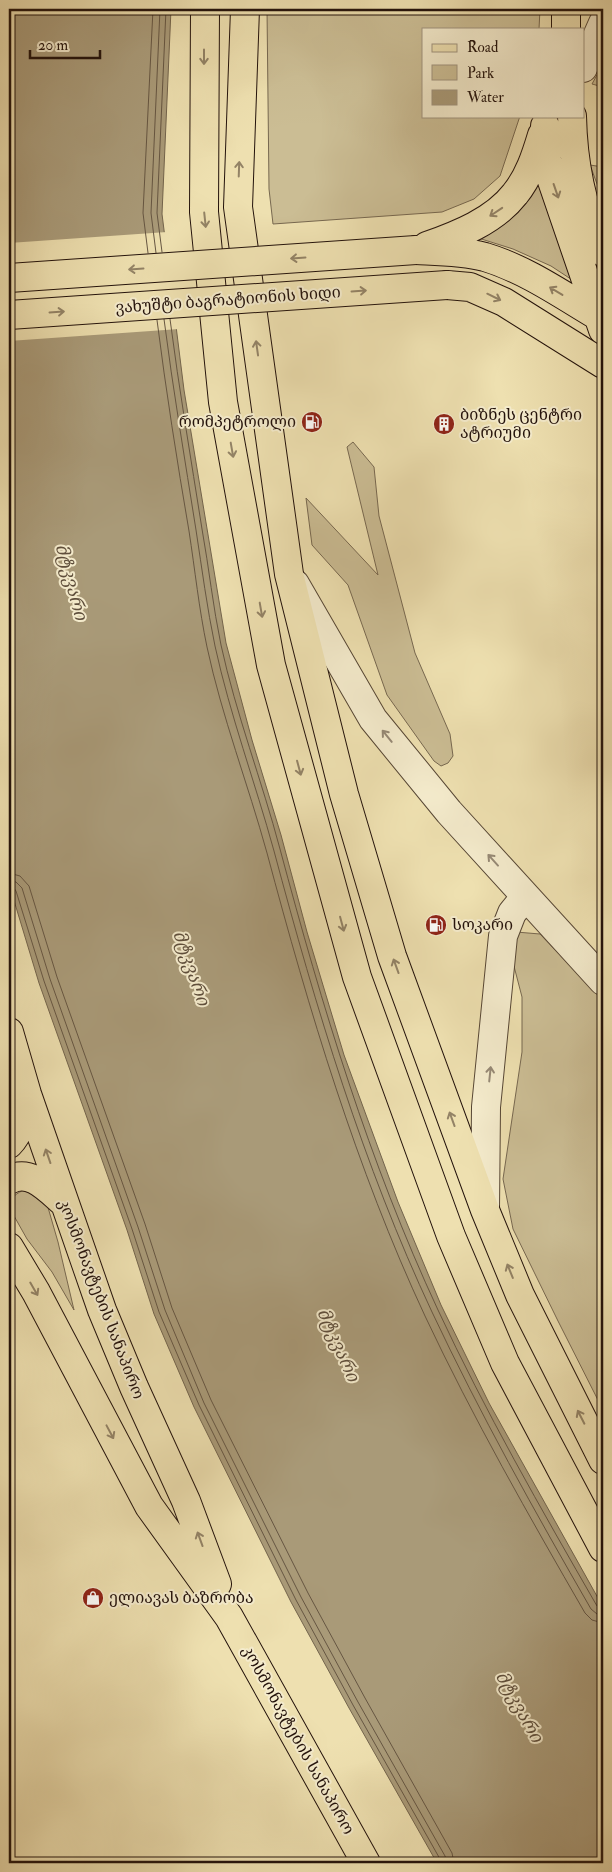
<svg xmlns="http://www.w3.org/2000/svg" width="612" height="1872" font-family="'IM FELL Double Pica','Noto Serif Georgian',serif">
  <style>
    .green { fill: #cbbd94; stroke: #776850 }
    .water { fill: #a99a78; stroke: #73644c }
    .pier { fill: #eee0b0 }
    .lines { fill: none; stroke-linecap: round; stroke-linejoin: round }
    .shore { stroke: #665642; stroke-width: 1 }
    .minor-casing { stroke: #564634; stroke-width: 30 }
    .major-casing { stroke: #23120b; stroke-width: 30 }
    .highway-casing { stroke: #23120b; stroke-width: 30 }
    .minor { stroke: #f4ebcc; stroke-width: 28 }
    .major { stroke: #eee0b0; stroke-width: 28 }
    .highway { stroke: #eee0b0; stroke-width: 28 }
    .major-bridge-casing { stroke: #23120b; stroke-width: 30; stroke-linecap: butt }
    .major-bridge { stroke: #eee0b0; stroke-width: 28 }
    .oneway { stroke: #938366 }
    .oneway2 { stroke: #968975 }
    .labels { text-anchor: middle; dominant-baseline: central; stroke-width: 4; stroke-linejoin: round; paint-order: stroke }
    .street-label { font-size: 16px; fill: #23120b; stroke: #f4ebcc }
    .poi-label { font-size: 16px; fill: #23120b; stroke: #f4ebcc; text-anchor: start }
    .water-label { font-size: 18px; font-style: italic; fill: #5f4f3c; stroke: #f4ebcc }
  </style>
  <rect width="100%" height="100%" fill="#eee0b0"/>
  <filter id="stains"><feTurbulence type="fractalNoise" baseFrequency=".004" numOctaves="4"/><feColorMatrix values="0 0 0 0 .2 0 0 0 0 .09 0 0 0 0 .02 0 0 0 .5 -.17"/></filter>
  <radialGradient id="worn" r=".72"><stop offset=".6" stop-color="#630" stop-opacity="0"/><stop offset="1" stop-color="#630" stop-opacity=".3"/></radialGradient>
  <path class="green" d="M 267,9 L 540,9 L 539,29 L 423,29 L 423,116 L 520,116 L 500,176 L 474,199 L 442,212 L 273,224 L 269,189 Z
    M 603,64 L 603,87 L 592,84 Z
    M 590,165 L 603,167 L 603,200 Z
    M 541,174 L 583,287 L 551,266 L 513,249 L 475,237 Z
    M 353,442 L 374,467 L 379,516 L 415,653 L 450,734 L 453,756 L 448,763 L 441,766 L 434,761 L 387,695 L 348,585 L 312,545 L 306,498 L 378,575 L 347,447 Z
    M 516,932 L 540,934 L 603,1000 L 603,1410 L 558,1321 L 513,1229 L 503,1179 L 522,1052 L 522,997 L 509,947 Z
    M 26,1189 L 47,1204 L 58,1242 L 74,1310 L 52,1272 L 27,1239 L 9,1207 C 10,1197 17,1193 26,1189 Z"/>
  <path class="water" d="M 9,9 L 171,9 L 162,214 L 184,390 L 226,643 L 252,740 L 281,835 L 307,932 L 344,1055 L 398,1202 L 441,1305 L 489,1403 L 603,1607 L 603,1863 L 437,1863 L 349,1708 L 291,1602 L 194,1407 L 154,1314 L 127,1230 L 39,983 L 9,884 Z"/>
  <path class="pier" d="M 167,232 L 179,329 L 9,341 L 9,243 Z"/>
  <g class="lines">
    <path class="shore" d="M 162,252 L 157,213 L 166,9
      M 148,253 L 143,213 L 153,9
      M 156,253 L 151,213 L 160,9
      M 164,319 C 173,390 185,460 196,530 C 202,569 207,608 215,646 C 230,715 255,782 274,851 C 316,1008 363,1165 432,1312 C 480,1414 535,1512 591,1609 L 597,1614 L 603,1615
      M 170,319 C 179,389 191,459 202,529 C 209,568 213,607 221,645 C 236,714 262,781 280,849 C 322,1006 369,1162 438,1310 C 485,1411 541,1509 597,1606 L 603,1609
      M 157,320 C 166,391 177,461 189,531 C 195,570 199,609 207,647 C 222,717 248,784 267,853 C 309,1010 356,1168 425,1316 C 473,1418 529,1516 585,1613 L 592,1620 L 603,1623
      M 9,873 L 20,876 L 29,886 L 57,977 L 145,1224 L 172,1308 L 211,1400 L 308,1593 L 365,1698 L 452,1853 L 454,1863
      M 9,880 L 16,882 L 22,888 L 50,979 L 138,1227 L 165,1310 L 204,1403 L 301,1597 L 358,1702 L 445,1856 L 447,1863
      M 9,887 L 13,887 L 16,891 L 44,981 L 132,1229 L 159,1312 L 199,1405 L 296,1600 L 353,1705 L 440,1859 L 441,1863"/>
    <g class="minor-casing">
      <path id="minor" d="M 583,68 L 603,23
        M 295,584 L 373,719 L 449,812 L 603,981
        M 485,1208 L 486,1107 L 503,936 L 512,913 L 525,897"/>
    </g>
    <g class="major-casing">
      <path id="major" d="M 566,29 L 566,9
        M 572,116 C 573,163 582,210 603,252
        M 545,126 L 547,160 L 552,181 L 603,330
        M 427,246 C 458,235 494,221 515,194 C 529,177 536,155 542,135
        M 416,250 C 439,251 463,251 485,257 C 528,270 565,297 603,319
        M 447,285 L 470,287 L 504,302 L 603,364
        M 9,1032 L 27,1094 L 102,1310 L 134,1387 L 186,1501 L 217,1584
        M 9,1144 C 22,1131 23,1113 26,1095
        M 9,1180 C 30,1168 48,1189 63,1202
        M 9,1247 L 36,1292 L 149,1506 L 229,1617 L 366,1863"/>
    </g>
    <g class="highway-casing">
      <path id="highway" d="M 205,9 L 204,212 L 223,402 L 271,665 L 357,977 L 451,1236 L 505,1363 L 603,1548
        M 245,9 L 238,207 L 289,574 L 344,794 L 392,956 L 485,1210 L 520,1295 L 603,1460"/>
    </g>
    <use href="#minor" class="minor"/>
    <use href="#major" class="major"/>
    <use href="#highway" class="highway"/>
    <g class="major-bridge-casing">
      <path id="major-bridge" d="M 9,278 L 416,250
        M 9,315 L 447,285"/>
    </g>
    <use href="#major-bridge" class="major-bridge"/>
  </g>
  <defs><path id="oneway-shaft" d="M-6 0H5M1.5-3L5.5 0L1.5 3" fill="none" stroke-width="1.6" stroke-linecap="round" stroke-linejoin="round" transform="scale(1.25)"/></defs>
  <g class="oneway">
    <use href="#oneway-shaft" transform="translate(204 57) rotate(90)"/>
    <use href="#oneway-shaft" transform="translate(239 169) rotate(-88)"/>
    <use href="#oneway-shaft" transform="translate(556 191) rotate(71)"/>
    <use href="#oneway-shaft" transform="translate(496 212) rotate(146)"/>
    <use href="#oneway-shaft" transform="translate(205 220) rotate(84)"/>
    <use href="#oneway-shaft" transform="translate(298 258) rotate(176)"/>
    <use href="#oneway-shaft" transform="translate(136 269) rotate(176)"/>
    <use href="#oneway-shaft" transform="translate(359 291) rotate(-4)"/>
    <use href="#oneway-shaft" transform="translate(556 291) rotate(-149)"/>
    <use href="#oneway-shaft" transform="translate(494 297) rotate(26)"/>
    <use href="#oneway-shaft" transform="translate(57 312) rotate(-4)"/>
    <use href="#oneway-shaft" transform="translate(257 348) rotate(-98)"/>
    <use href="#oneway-shaft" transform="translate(232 450) rotate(80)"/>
    <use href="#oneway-shaft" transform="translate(261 610) rotate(80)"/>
    <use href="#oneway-shaft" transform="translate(299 768) rotate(75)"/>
    <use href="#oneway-shaft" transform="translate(342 924) rotate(75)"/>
    <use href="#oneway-shaft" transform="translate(396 966) rotate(-110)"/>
    <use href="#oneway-shaft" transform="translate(452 1119) rotate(-110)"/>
    <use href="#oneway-shaft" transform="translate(48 1156) rotate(-109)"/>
    <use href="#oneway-shaft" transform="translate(510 1271) rotate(-112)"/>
    <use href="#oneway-shaft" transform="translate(34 1289) rotate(60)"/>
    <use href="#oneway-shaft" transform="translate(581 1417) rotate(-117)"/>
    <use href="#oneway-shaft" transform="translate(110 1432) rotate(62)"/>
    <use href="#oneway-shaft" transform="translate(200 1539) rotate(-110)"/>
  </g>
  <g class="oneway2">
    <use href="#oneway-shaft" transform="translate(387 736) rotate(-129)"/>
    <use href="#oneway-shaft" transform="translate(493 860) rotate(-132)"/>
    <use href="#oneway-shaft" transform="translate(490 1074) rotate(-84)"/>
  </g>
  <defs>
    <g id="fuel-disc" transform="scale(1.125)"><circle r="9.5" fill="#8f2418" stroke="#f4ebcc"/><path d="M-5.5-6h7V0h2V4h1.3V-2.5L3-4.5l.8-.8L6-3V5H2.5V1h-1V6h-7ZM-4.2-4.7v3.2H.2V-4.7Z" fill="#fff"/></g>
    <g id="building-disc" transform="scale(1.125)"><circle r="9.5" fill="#8f2418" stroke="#f4ebcc"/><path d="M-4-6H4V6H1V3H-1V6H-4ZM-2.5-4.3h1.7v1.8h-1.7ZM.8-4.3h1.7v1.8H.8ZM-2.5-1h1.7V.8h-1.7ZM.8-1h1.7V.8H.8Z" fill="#fff"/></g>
    <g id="shop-disc" transform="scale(1.125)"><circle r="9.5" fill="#8f2418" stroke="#f4ebcc"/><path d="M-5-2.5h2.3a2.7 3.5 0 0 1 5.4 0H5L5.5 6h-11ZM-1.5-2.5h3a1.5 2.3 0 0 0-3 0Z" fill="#fff"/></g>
  </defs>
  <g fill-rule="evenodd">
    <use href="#fuel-disc" x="312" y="422"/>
    <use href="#building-disc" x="444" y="424"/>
    <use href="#fuel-disc" x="436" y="925"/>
    <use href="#shop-disc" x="93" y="1598"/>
  </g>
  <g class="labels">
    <g class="street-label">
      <text transform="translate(228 300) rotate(-4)">ვახუშტი ბაგრატიონის ხიდი</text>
      <text transform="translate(101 1299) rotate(69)">კოსმონავტების სანაპირო</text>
      <text transform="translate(298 1740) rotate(61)">კოსმონავტების სანაპირო</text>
    </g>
    <g class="poi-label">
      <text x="460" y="415">ბიზნეს ცენტრი<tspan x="460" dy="18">ატრიუმი</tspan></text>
      <text x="296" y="422" text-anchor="end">რომპეტროლი</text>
      <text x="452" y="925">სოკარი</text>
      <text x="109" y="1598">ელიავას ბაზრობა</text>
    </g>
    <g class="water-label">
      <text transform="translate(71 582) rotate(75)">მტკვარი</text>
      <text transform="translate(191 968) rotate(71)">მტკვარი</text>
      <text transform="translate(338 1345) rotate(66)">მტკვარი</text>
      <text transform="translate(519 1707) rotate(61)">მტკვარი</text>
    </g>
  </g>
  <rect width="612" height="1872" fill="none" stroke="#eee0b0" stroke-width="30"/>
  <rect x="10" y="10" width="592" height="1852" fill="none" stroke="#23120b" stroke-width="2.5"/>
  <rect x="15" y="15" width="582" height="1842" fill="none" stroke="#23120b"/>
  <rect x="422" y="28" width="162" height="90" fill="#f4ebcc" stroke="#a0947f"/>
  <rect x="432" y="44" width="25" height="8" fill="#eee0b0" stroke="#a0947f"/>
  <text x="467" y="52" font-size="15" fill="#23120b">Road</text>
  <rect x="432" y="65" width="25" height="15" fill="#cbbd94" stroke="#a0947f"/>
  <text x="467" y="78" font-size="15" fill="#23120b">Park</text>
  <rect x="432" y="90" width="25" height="15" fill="#a99a78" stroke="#a0947f"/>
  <text x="467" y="102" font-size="15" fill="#23120b">Water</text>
  <path d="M30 50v8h70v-8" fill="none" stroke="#23120b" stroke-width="2.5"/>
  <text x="38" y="50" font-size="15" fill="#23120b" stroke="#f4ebcc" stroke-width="4" paint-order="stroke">20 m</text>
  <rect width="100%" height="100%" filter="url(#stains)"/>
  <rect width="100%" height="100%" fill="url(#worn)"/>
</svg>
